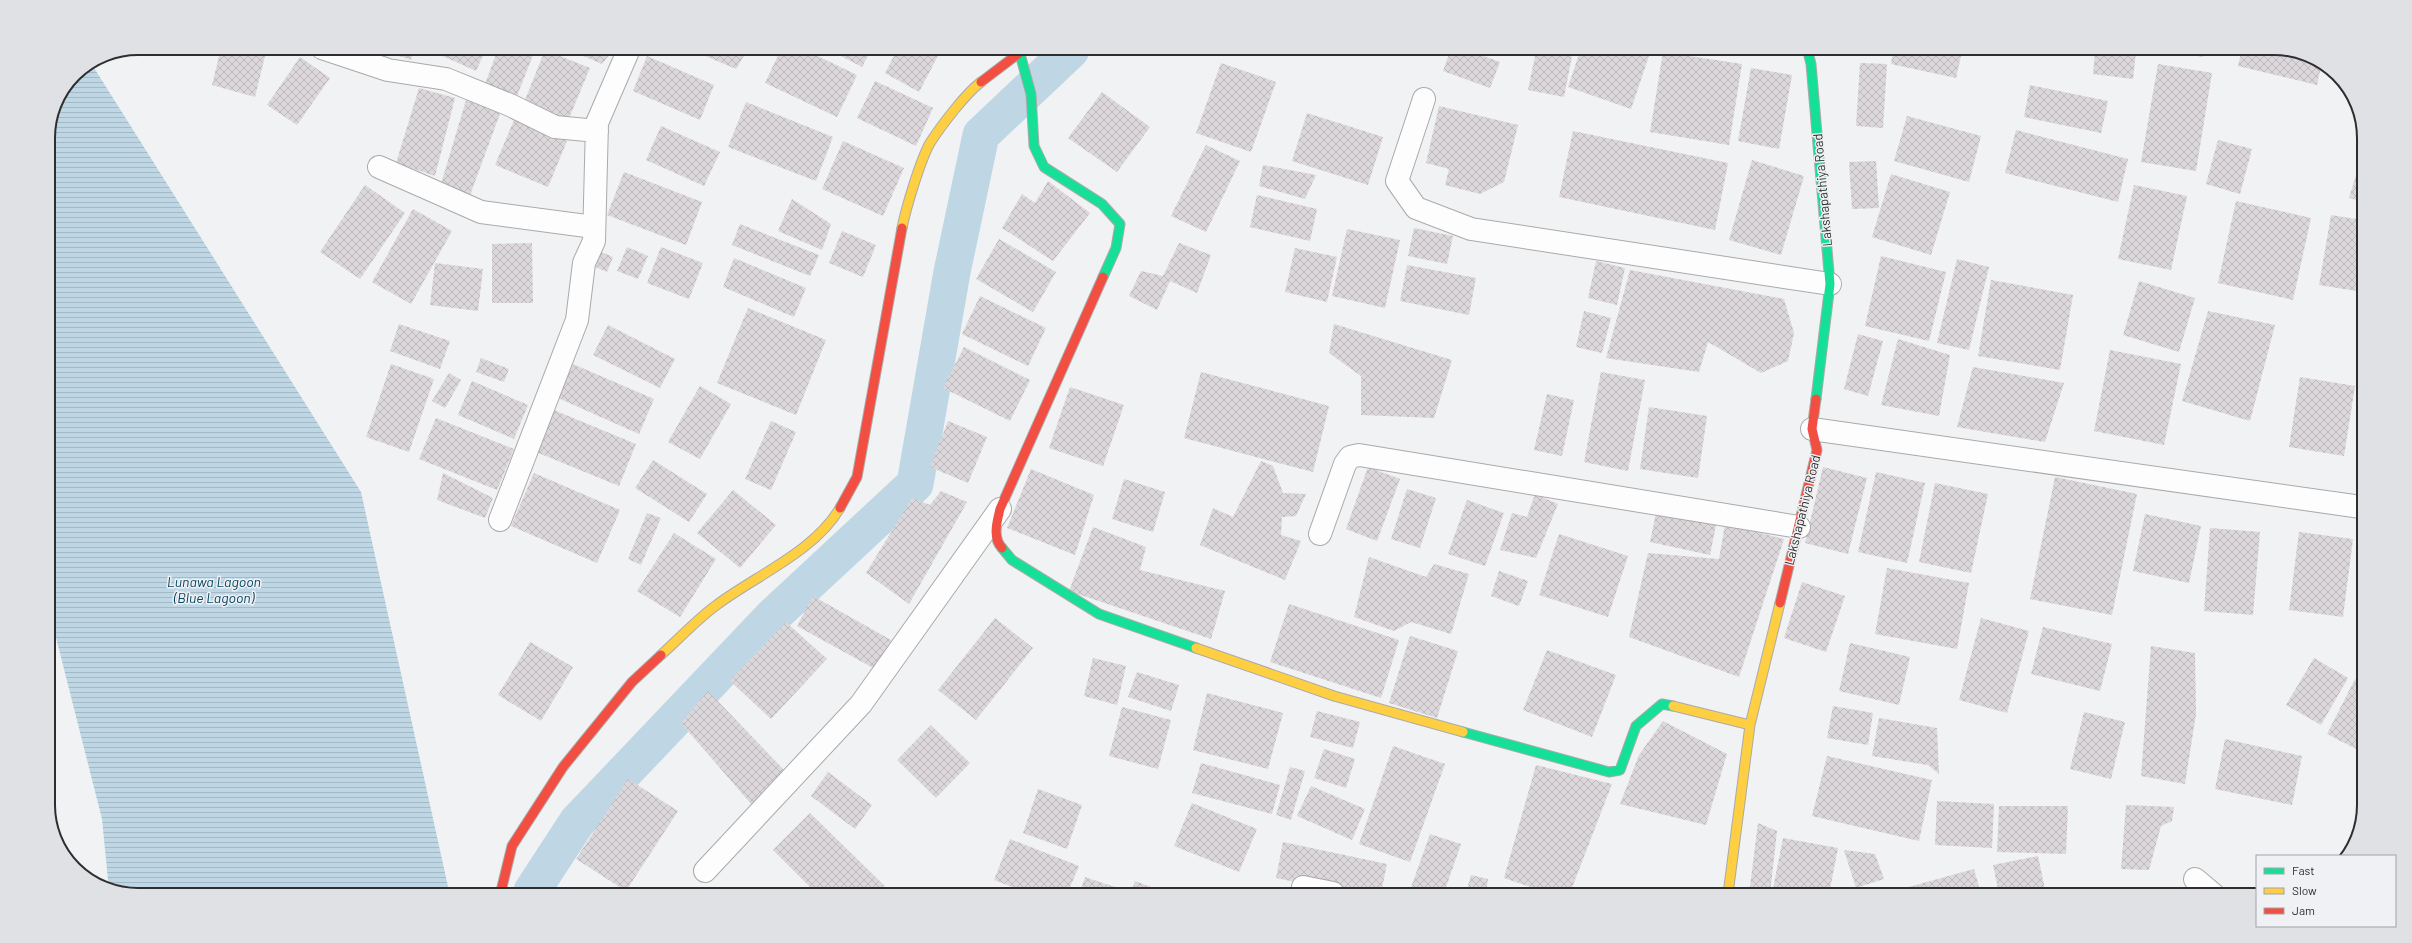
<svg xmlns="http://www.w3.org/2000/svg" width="2412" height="943" font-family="Barlow,sans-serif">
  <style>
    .water { fill: url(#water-rules) }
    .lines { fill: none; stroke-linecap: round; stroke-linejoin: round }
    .canal { stroke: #bfd7e4; stroke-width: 37 }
    .building { fill: url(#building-cross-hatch) }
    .street-casing { stroke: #aaaaab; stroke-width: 24 }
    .fast-casing { stroke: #aaaaab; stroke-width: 11 }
    .slow-casing { stroke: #aaaaab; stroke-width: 11 }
    .jam-casing { stroke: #aaaaab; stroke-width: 11 }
    .street { stroke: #fdfdfd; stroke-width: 22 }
    .fast { stroke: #16e098; stroke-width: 9 }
    .slow { stroke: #ffcf43; stroke-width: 9 }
    .jam { stroke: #f24e42; stroke-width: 9 }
    .labels { text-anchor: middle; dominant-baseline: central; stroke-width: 3; stroke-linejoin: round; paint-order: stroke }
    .street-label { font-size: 13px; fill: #2e2e2f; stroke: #f0f1f4 }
    .water-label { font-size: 14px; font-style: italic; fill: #064761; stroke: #f0f1f4 }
    .rim { fill: none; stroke: #2e2e2f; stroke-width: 2 }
  </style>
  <defs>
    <pattern id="water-rules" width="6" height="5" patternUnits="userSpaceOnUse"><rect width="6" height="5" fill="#bfd7e4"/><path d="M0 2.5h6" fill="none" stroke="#a4b9c4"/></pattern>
    <pattern id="building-cross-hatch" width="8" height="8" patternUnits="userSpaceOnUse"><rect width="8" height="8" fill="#dcd7db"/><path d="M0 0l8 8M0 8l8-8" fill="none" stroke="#bdb9bc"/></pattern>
  </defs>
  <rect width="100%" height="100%" fill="#f1f2f3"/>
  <path class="water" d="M 91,63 L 361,492 L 449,891 L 109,890 L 102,819 L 48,606 L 48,133 C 56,101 63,82 91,63 Z"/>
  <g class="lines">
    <path class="canal" d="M 532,891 L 577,822 L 773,616 L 915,484 L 952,272 L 981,135 L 1071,50"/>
  </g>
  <path class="building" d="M 221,48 L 267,48 L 255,97 L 212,85 Z
    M 382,49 L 414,49 L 411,60 L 381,50 Z
    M 427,49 L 486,49 L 476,71 Z
    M 498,49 L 535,50 L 517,96 L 485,84 Z
    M 567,49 L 614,49 L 602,64 Z
    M 689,49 L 748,49 L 736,69 Z
    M 781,49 L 803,49 L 857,75 L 837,117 L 765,83 Z
    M 545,50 L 590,68 L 567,123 L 523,105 Z
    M 829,50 L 871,50 L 862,67 Z
    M 897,50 L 941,50 L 919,92 L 885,73 Z
    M 1450,51 L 1470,51 L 1500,62 L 1490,88 L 1443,71 Z
    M 1536,51 L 1573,51 L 1564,97 L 1528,90 Z
    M 1580,51 L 1650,53 L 1631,109 L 1568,87 Z
    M 1663,52 L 1742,64 L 1729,145 L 1650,132 Z
    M 1893,52 L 1962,52 L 1956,78 L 1891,64 Z
    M 2095,52 L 2136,52 L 2133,79 L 2093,74 Z
    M 2181,53 L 2204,53 L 2203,57 Z
    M 2241,53 L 2303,53 L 2321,66 L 2317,85 L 2238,66 Z
    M 647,56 L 714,85 L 700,120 L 633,91 Z
    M 300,57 L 330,78 L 297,125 L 267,105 Z
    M 1221,63 L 1276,82 L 1251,152 L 1196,133 Z
    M 1860,63 L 1887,64 L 1883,128 L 1856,126 Z
    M 2158,64 L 2212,73 L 2196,171 L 2141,162 Z
    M 1751,68 L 1792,75 L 1779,149 L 1738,141 Z
    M 875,81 L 933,108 L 916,146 L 857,118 Z
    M 2030,85 L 2108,101 L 2101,133 L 2024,117 Z
    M 419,88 L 455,98 L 435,176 L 396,163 Z
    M 1102,92 L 1150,127 L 1117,172 L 1068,138 Z
    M 466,100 L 501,111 L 469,198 L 441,184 Z
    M 746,102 L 833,137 L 816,181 L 728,147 Z
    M 1439,106 L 1518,125 L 1504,182 L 1480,194 L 1445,185 L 1449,169 L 1426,163 Z
    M 1307,113 L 1383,137 L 1368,185 L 1292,161 Z
    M 1907,116 L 1981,136 L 1969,182 L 1894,161 Z
    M 514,120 L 567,141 L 548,187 L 495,165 Z
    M 661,126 L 720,152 L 704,186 L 646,160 Z
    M 2016,130 L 2128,159 L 2118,202 L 2005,173 Z
    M 1573,131 L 1728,163 L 1715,230 L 1559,197 Z
    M 2218,140 L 2252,149 L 2240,194 L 2206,184 Z
    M 843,141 L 904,168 L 883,216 L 822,189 Z
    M 1206,145 L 1240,161 L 1206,232 L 1171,216 Z
    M 2363,152 L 2364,152 L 2363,202 L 2349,198 Z
    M 1752,160 L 1804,176 L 1781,255 L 1729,240 Z
    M 1876,161 L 1879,208 L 1852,209 L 1849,162 Z
    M 1263,165 L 1316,175 L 1305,199 L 1259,186 Z
    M 624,172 L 702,202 L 686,245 L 607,215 Z
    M 1891,174 L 1950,192 L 1931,255 L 1872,237 Z
    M 1048,181 L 1090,213 L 1053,261 L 1002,228 L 1022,194 L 1035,203 Z
    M 365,185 L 405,213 L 360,279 L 320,252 Z
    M 2134,185 L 2187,196 L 2171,270 L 2118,259 Z
    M 1257,195 L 1317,209 L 1310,241 L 1250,227 Z
    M 792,199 L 831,224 L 822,250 L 778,231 Z
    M 2236,201 L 2311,218 L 2293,300 L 2218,283 Z
    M 413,209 L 452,231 L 411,304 L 372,282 Z
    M 2331,215 L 2363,220 L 2363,292 L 2319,285 Z
    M 740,224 L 819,255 L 810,276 L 732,245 Z
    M 1414,228 L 1453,236 L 1447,264 L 1408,256 Z
    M 1347,229 L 1400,240 L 1385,308 L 1332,296 Z
    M 842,231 L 876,245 L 863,277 L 829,263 Z
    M 999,239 L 1056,272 L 1033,312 L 976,279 Z
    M 532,243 L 533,303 L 492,303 L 492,244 Z
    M 1179,243 L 1211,255 L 1197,293 L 1170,281 L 1157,310 L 1129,296 L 1141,271 L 1163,276 Z
    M 627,247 L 648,256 L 638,279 L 617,271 Z
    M 661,247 L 703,263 L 689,299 L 647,283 Z
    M 1295,248 L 1337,257 L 1327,302 L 1285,292 Z
    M 594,249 L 613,257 L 607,272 L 588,264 Z
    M 1881,256 L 1946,272 L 1929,341 L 1865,326 Z
    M 734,258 L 806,288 L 794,317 L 723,287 Z
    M 1957,259 L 1989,267 L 1969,350 L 1937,343 Z
    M 1596,261 L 1625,268 L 1617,305 L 1588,298 Z
    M 435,263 L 483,269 L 478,311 L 430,305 Z
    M 1407,265 L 1476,278 L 1469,315 L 1400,301 Z
    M 1630,270 L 1784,299 L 1794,333 L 1788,361 L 1761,373 L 1708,342 L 1699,372 L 1606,358 Z
    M 1991,280 L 2073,295 L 2060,370 L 1978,356 Z
    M 2139,281 L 2195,298 L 2179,352 L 2123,335 Z
    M 980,296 L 1046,328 L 1028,366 L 962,334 Z
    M 748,308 L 826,340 L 796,415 L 717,383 Z
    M 1584,311 L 1611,318 L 1602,353 L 1576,347 Z
    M 2208,311 L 2275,325 L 2250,421 L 2182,401 Z
    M 399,324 L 450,341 L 440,369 L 390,351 Z
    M 1334,324 L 1452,360 L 1434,418 L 1361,415 L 1361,376 L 1329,353 Z
    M 608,325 L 675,359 L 660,388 L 593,355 Z
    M 1858,334 L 1883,341 L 1868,396 L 1844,389 Z
    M 1898,339 L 1950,355 L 1939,416 L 1881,405 Z
    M 964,347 L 1030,380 L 1010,421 L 943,388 Z
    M 2110,350 L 2181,364 L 2164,445 L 2094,431 Z
    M 481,358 L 509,369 L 504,382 L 476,372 Z
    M 391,364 L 434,379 L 409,452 L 366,437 Z
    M 573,364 L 654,399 L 639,434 L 558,398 Z
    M 1973,367 L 2064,383 L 2045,442 L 1957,427 Z
    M 1201,372 L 1329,406 L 1313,472 L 1184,438 Z
    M 1601,372 L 1645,380 L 1628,471 L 1584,462 Z
    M 449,373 L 461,380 L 445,408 L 432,401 Z
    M 2300,377 L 2355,386 L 2344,456 L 2289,447 Z
    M 472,381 L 528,405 L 514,439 L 458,415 Z
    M 700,386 L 731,404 L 700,459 L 668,442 Z
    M 1070,387 L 1124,405 L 1103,466 L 1049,448 Z
    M 1547,394 L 1574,400 L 1562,456 L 1534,450 Z
    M 1649,407 L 1707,416 L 1698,478 L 1640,469 Z
    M 549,408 L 636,444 L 619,486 L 531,450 Z
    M 436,418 L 514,449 L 497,490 L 419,459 Z
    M 771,421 L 796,432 L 771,490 L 745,479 Z
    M 948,421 L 987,437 L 968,483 L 930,467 Z
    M 653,460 L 707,494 L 689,522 L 635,488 Z
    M 1261,461 L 1273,466 L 1283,493 L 1306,494 L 1296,516 L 1282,517 L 1281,535 L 1301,541 L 1285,580 L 1200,545 L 1213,508 L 1233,517 Z
    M 1368,467 L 1400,479 L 1377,541 L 1346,529 Z
    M 1823,467 L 1867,478 L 1848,554 L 1805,543 Z
    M 1031,469 L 1094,495 L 1075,555 L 1007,528 Z
    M 1876,472 L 1925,483 L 1907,563 L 1858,552 Z
    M 443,473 L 493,498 L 485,518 L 437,500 Z
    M 534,473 L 620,510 L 597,563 L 511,526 Z
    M 2055,477 L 2137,494 L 2112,615 L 2030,599 Z
    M 1124,479 L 1165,492 L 1153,532 L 1112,519 Z
    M 1935,483 L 1988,494 L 1971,573 L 1919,562 Z
    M 1407,489 L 1436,498 L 1420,548 L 1391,539 Z
    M 733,490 L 776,525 L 740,568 L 697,533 Z
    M 941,491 L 967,502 L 909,604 L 866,573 L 912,498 L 930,505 Z
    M 1535,494 L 1558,504 L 1536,558 L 1500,550 L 1512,513 L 1527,517 Z
    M 1467,500 L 1504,513 L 1485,566 L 1448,554 Z
    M 1657,508 L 1717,520 L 1710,555 L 1650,542 Z
    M 647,513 L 661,518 L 641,565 L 628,559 Z
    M 2145,514 L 2201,526 L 2189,583 L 2133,571 Z
    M 1725,524 L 1784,539 L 1739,677 L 1629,637 L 1648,553 L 1719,559 Z
    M 1093,527 L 1146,547 L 1140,570 L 1225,591 L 1211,639 L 1069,591 Z
    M 2210,528 L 2260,532 L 2253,615 L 2204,611 Z
    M 2299,532 L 2353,539 L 2343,617 L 2289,610 Z
    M 674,533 L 716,559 L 680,617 L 637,591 Z
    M 1559,534 L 1628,556 L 1608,617 L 1539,595 Z
    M 1369,557 L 1426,577 L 1434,564 L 1469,574 L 1451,634 L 1411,622 L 1394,631 L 1354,617 Z
    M 1887,568 L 1969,583 L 1957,649 L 1875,634 Z
    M 1499,571 L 1528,581 L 1519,606 L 1491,596 Z
    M 1802,582 L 1845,596 L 1826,652 L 1784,638 Z
    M 813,596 L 891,640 L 875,669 L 797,626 Z
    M 1289,604 L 1399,640 L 1381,698 L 1270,662 Z
    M 995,618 L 1033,648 L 976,720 L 938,690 Z
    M 1981,618 L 2029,631 L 2007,713 L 1959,700 Z
    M 786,622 L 827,659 L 771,719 L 730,681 Z
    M 2043,627 L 2112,644 L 2100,691 L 2031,674 Z
    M 1410,636 L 1458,651 L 1437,718 L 1389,703 Z
    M 530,642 L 573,667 L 541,721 L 498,695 Z
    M 1850,643 L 1910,657 L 1899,705 L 1839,691 Z
    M 2151,646 L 2195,653 L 2196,714 L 2185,784 L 2141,776 Z
    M 1547,650 L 1616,675 L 1592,737 L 1523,710 Z
    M 1093,658 L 1126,666 L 1117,705 L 1084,696 Z
    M 2314,658 L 2348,678 L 2321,725 L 2286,705 Z
    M 1137,672 L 1179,685 L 1171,711 L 1128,697 Z
    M 2355,679 L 2360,682 L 2360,751 L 2327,734 Z
    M 708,691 L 789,775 L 758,812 L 681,723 Z
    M 1207,693 L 1283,713 L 1268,769 L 1193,750 Z
    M 1833,706 L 1873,713 L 1868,745 L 1827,738 Z
    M 1122,707 L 1171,720 L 1158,769 L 1109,756 Z
    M 1317,711 L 1360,722 L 1353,748 L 1310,737 Z
    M 2084,712 L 2125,722 L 2111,779 L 2070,769 Z
    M 1879,718 L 1937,728 L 1939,774 L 1928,765 L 1872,756 Z
    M 1663,721 L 1727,754 L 1706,825 L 1620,804 L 1639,755 Z
    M 931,725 L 970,763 L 936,798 L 897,760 Z
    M 2225,739 L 2302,756 L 2292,805 L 2215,789 Z
    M 1393,746 L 1445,764 L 1410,862 L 1359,844 Z
    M 1324,749 L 1355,759 L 1346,788 L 1314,778 Z
    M 1827,756 L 1932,780 L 1919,841 L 1812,816 Z
    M 1201,763 L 1280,785 L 1272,814 L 1192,793 Z
    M 1536,765 L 1612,784 L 1570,893 L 1548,893 L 1504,878 Z
    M 1290,767 L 1305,771 L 1291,820 L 1276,815 Z
    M 828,772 L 872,805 L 855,829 L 811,796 Z
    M 628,779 L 678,811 L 626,891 L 576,859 Z
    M 1311,786 L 1365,809 L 1352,840 L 1297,816 Z
    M 1038,789 L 1082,805 L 1067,849 L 1023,833 Z
    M 1937,801 L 1994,804 L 1992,848 L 1935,845 Z
    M 1192,803 L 1257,829 L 1239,872 L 1174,846 Z
    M 2126,805 L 2174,807 L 2172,821 L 2161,826 L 2149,870 L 2121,869 Z
    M 1999,806 L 2068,806 L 2066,854 L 1997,852 Z
    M 810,813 L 885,886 L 879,892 L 815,892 L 773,850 Z
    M 1758,823 L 1777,831 L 1770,894 L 1749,894 Z
    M 1430,834 L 1461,844 L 1444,893 L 1409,893 Z
    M 1783,838 L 1838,848 L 1829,894 L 1772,894 Z
    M 1010,839 L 1079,866 L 1068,892 L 1025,892 L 994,880 Z
    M 1283,842 L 1387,864 L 1381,893 L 1348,893 L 1276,878 Z
    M 1844,850 L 1875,854 L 1884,879 L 1856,888 Z
    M 2038,856 L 2046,894 L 1999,894 L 1993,865 Z
    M 1974,869 L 1981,894 L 1883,894 Z
    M 1471,875 L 1488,879 L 1486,893 L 1466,893 Z
    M 1085,877 L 1124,890 L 1123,892 L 1080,892 Z
    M 1135,881 L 1159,890 L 1158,892 L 1131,892 Z"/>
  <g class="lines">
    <g class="street-casing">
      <path id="street" d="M 322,48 L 388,70 L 446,79 L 510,105 L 555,127 L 597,131
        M 1424,99 L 1397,181 L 1416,208 L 1471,229 L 1830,284
        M 379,167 L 481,212 L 594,227
        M 1812,429 L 2361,507
        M 500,520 L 577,320 L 584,263 L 594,241 L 597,123 L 629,49
        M 1320,534 L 1345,464 L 1350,457 L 1359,455 L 1799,527
        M 705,871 L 861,704 L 1000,509
        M 2195,879 L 2214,895
        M 1303,887 L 1333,893"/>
    </g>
    <g class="fast-casing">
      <path id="fast" d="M 1808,52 L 1811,64 L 1830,284 L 1816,399
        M 1020,54 L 1031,94 L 1034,146 L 1044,167 L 1102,204 L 1120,224 L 1116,248 L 1103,277
        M 1002,548 L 1012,560 L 1099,614 L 1196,648
        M 1463,732 L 1609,772 L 1620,770 L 1636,726 L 1662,704 L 1673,706"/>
    </g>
    <g class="slow-casing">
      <path id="slow" d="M 902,228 C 906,208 920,161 930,143 C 941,126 965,94 981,82
        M 1196,648 L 1334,696 L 1463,732
        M 661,655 C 680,638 698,618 718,604 C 757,575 815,551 840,508
        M 1673,706 L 1750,725
        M 1728,894 L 1750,725 L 1780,603"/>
    </g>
    <g class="jam-casing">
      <path id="jam" d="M 981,82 L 1023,50
        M 840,508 L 857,477 L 902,228
        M 1002,548 C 992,537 997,522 1000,509 L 1103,277
        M 1780,603 L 1817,450 L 1812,429 L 1816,399
        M 501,891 L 512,846 L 563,767 L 632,682 L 661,655"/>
    </g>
    <use href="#street" class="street"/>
    <use href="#fast" class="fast"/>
    <use href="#slow" class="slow"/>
    <use href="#jam" class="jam"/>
  </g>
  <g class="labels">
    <g class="street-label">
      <text transform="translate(1822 190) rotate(-95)">Lakshapathiya Road</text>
      <text transform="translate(1802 510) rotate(-76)">Lakshapathiya Road</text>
    </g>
    <g class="water-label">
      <text x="214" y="581">Lunawa Lagoon<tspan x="214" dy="16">(Blue Lagoon)</tspan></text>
    </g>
  </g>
  <path d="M0 0H2412V943H0ZM138 55H2274A83 83 0 0 1 2357 138V805A83 83 0 0 1 2274 888H138A83 83 0 0 1 55 805V138A83 83 0 0 1 138 55Z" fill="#e0e1e4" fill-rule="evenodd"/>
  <path class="rim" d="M138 55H2274A83 83 0 0 1 2357 138V805A83 83 0 0 1 2274 888H138A83 83 0 0 1 55 805V138A83 83 0 0 1 138 55Z"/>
  <rect x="2256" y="855" width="140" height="72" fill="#f0f1f4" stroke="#a2a3a5"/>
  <rect x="2264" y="868" width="20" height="6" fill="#16e098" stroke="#a2a3a5"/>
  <text x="2292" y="875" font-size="12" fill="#2e2e2f">Fast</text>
  <rect x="2264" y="888" width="20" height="6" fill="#ffcf43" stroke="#a2a3a5"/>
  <text x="2292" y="895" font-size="12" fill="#2e2e2f">Slow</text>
  <rect x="2264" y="908" width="20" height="6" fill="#f24e42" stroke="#a2a3a5"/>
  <text x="2292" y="915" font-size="12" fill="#2e2e2f">Jam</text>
</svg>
